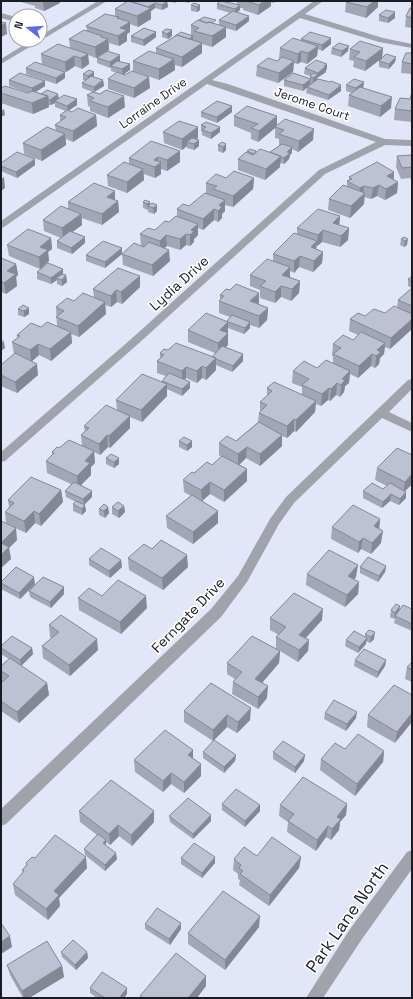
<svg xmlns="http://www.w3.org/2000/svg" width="413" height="999" font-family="'Space Grotesk',sans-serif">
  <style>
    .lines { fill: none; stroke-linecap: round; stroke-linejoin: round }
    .minor { fill: #a0a3ab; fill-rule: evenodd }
    .wall { fill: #a2a6b5 }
    .shaded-wall { fill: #848794 }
    .building { fill: #bcc1d3; stroke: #848794 }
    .labels { text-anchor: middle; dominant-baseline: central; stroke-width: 3.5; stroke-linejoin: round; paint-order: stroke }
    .far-street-label { font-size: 12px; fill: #1b1c23; stroke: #fff }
    .street-label { font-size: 14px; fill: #1b1c23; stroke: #fff }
    .near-street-label { font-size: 17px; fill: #1b1c23; stroke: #fff }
  </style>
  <rect width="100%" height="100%" fill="#e1e6f9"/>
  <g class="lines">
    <path class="minor" d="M 98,1 L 107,1 L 1,64 L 1,59 L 32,40 L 40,40 L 40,36 Z
      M 314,1 L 323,1 L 305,14 L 383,38 L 412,44 L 412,48 L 379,42 L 300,18 L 212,80 L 228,84 L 385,139 L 412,140 L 412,146 L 385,145 L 325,174 L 138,344 L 5,461 L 1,462 L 1,452 L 130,340 L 319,170 L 376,142 L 207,84 L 4,227 L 1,228 L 1,221 Z
      M 1,13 L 16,17 L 16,22 L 1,18 Z
      M 412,379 L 412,389 L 389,412 L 412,423 L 412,432 L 382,418 L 294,503 L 279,524 L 247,582 L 221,617 L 6,824 L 1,826 L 1,809 L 211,609 L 238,576 L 270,519 L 286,497 L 408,380 Z
      M 412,850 L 412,869 L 362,939 L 323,998 L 306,998 L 350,929 L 407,852 Z"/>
  </g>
  <path class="wall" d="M 21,1 L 59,1 L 60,3 L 44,11 L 35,8 L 35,6 L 21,2 Z
    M 167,1 L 168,7 L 162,10 L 155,8 L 151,11 L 151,19 L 138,27 L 130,24 L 130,32 L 127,34 L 127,41 L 119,46 L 109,43 L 109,50 L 96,58 L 88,55 L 89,64 L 82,69 L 75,66 L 66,72 L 42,64 L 41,54 L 70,48 L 69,39 L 87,30 L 86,26 L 115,16 L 115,9 L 133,3 Z
    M 168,1 L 178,1 L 175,3 Z
    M 181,1 L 192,1 L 188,3 Z
    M 237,1 L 276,1 L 274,3 L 271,2 L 271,6 L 258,15 L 243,10 L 243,8 L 240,8 L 240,10 L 237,12 L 249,21 L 236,31 L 226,28 L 226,37 L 212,47 L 202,44 L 202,53 L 182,67 L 175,65 L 175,70 L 159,80 L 133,71 L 133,61 L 156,53 L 156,48 L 191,35 L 191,25 L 216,24 L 219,25 L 219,20 L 230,13 L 217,9 L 217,4 L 237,4 Z
    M 347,1 L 380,1 L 378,2 L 378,7 L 366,18 L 345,12 L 346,2 Z
    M 194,3 L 200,10 L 197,12 L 191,11 L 191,5 Z
    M 412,8 L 412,28 L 405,27 L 406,16 Z
    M 395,12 L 395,18 L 388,23 L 379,21 L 379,15 Z
    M 166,29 L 172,36 L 168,39 L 162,37 L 162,32 Z
    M 156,32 L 156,37 L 144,46 L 131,42 L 131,36 Z
    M 301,39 L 331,44 L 322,51 L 318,49 L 317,56 L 307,64 L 301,62 L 297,64 L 294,63 L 293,72 L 278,83 L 256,76 L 257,66 L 277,61 L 279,59 L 280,48 L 301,41 Z
    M 332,48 L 348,51 L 341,57 L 331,54 Z
    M 383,48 L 382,58 L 365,71 L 353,67 L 354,61 L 349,60 L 350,49 Z
    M 412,53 L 412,78 L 411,78 L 412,74 L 401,73 L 402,62 Z
    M 396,57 L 395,62 L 389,69 L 379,67 L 379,61 Z
    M 97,58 L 120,61 L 119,62 L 130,64 L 130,70 L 123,74 L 150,88 L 134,98 L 108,89 L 108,79 L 117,73 L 111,71 L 111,67 L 110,68 L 97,63 Z
    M 327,64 L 327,69 L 326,70 L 326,72 L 317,78 L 317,79 L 341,91 L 328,100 L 306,93 L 307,88 L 303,91 L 284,86 L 284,80 L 310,79 L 310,76 L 304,74 L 305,68 Z
    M 26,68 L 65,78 L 56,84 L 26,74 Z
    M 94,72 L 94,77 L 103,80 L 104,86 L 94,92 L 125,107 L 108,118 L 90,111 L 90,107 L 88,106 L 87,95 L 93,92 L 82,88 L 82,83 L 85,80 L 83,80 L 83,74 Z
    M 9,80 L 45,81 L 45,86 L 36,92 L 59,99 L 77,99 L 77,105 L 68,111 L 72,112 L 96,115 L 97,126 L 73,142 L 66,139 L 66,145 L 42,161 L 24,154 L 23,143 L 56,130 L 55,125 L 60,121 L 60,115 L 66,111 L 55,107 L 55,103 L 51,105 L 48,105 L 49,107 L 33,114 L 1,103 L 1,88 L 28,93 L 29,93 L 9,86 Z
    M 364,82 L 363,88 L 391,108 L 380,117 L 348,106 L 349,95 L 352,93 L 346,91 L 346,85 Z
    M 412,96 L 412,122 L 394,120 L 395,109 L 410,99 Z
    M 232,106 L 232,112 L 217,123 L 201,117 L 201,112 Z
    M 234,116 L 277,116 L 277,126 L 313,140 L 298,152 L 292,149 L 292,153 L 290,155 L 289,159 L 284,164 L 280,163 L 280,167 L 265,180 L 238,170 L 238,159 L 247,153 L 247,151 L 270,152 L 280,145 L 279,145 L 279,139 L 275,138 L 275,128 L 258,142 L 251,139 L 251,133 L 234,126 Z
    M 201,125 L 220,132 L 211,139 L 202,135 L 202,132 L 201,131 Z
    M 198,127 L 198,138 L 196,139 L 199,146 L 194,150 L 187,148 L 187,146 L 182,150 L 164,143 L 163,132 Z
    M 222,142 L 226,150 L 223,153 L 218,151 L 218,145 Z
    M 180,151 L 180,162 L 167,171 L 161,169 L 161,174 L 155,178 L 144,174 L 144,180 L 127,193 L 108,186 L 107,175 L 129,164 L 129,158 Z
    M 412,155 L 412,182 L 410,178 L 401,179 L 396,167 L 397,156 Z
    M 1,163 L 35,165 L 17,178 L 1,171 Z
    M 394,172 L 394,180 L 398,182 L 397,193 L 385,200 L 377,196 L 371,199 L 364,197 L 364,204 L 350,218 L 328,210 L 329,199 L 347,187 L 347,181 L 349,181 L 349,177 Z
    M 226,178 L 254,178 L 253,189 L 233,207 L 225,205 L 225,211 L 222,214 L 222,218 L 218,222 L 214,220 L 203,230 L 198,228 L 198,235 L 194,239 L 194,242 L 190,246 L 186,245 L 180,250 L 167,246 L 164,248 L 170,261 L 153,276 L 123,265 L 122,254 L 105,268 L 86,261 L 86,255 L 122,248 L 122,254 L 141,246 L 140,234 L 155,230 L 169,222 L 177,217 L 177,209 L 189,206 L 206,193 L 206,183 Z
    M 115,191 L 115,200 L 118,201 L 119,212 L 102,225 L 82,218 L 82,225 L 72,232 L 85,237 L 85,243 L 72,254 L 57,248 L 57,241 L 61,238 L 44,231 L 43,220 L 68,208 L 68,202 Z
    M 143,202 L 150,202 L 150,205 L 157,211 L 154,214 L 148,212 L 148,209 L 148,210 L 143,208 Z
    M 340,216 L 339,225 L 349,228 L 348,240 L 340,247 L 322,242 L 317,246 L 316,246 L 316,249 L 323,252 L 322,263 L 313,272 L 299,267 L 294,273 L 290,271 L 290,277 L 300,281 L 299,293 L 291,301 L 281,297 L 275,303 L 260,298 L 260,290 L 250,286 L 250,275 L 273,261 L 273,254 L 297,234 L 297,228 Z
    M 404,237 L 407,245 L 404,247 L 400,245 L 401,239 Z
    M 51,238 L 52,249 L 48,252 L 49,261 L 40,269 L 9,256 L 7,245 Z
    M 1,258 L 16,264 L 18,275 L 16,277 L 17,286 L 6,294 L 1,292 Z
    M 63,269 L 63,274 L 66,275 L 67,282 L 62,286 L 57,284 L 57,280 L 51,284 L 37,279 L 37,272 Z
    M 412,278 L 412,288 L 408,286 L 408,279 Z
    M 140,287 L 122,304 L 117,302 L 111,307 L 105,305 L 106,314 L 79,337 L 71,334 L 72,343 L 51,361 L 39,355 L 32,361 L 38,375 L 17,393 L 1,386 L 1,365 L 14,354 L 12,342 L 17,338 L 17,335 L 41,327 L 57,326 L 56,307 L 74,301 L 94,298 L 93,289 Z
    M 412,288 L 412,329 L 390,349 L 385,347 L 384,354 L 380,358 L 379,364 L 375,368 L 371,366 L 358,378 L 350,374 L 349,383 L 345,386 L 344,392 L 340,397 L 336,395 L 330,401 L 328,400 L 321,406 L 316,404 L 315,412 L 296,432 L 294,431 L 287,438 L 282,436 L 282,446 L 260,466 L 246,458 L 239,465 L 247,469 L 247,481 L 224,502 L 210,494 L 202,501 L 218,511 L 218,523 L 193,544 L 167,528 L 166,516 L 191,496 L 184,492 L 183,480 L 194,473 L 212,465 L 221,457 L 219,455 L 219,443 L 236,441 L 258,422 L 259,413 L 260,412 L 260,402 L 267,396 L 267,388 L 302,394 L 302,387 L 292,383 L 293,371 L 317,368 L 333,363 L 333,356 L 332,356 L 333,344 L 353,340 L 358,335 L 349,331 L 350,319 L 385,313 L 397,307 L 398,300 Z
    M 220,295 L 259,305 L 268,308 L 267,320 L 259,328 L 250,325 L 250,328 L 244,334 L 228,328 L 228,345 L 225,347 L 243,354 L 243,361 L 232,372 L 216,365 L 216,370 L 206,380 L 202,378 L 197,383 L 186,378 L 184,380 L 190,382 L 190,388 L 182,396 L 167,389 L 167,396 L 142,422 L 130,417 L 130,428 L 110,448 L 108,447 L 100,455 L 94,452 L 95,463 L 91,467 L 91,475 L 81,485 L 92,497 L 84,505 L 86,511 L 82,515 L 73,511 L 73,504 L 76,502 L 66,497 L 65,491 L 71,484 L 47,473 L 46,461 L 52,455 L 52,452 L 59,448 L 82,446 L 81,435 L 85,432 L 84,426 L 117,410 L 116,400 L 162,382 L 162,381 L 166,376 L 157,373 L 157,361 L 160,358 L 160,353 L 168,350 L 212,357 L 215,353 L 188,342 L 188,330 L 227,321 L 230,317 L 219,313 L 219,301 L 220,300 Z
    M 29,308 L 29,314 L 24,317 L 18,315 L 18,309 Z
    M 179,441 L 192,441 L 192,447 L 187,451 L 179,447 Z
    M 412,455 L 412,484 L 405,491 L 406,492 L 406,498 L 399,505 L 390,501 L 382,508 L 363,498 L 363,491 L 383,489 L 387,486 L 375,480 L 377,468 Z
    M 106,458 L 119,464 L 114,468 L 106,464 Z
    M 61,490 L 63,502 L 41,526 L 35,523 L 26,533 L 13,527 L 17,540 L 9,548 L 11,559 L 1,568 L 1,521 L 6,524 L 5,512 L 9,507 L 8,500 Z
    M 124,506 L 125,512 L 119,518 L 112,514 L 112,507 Z
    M 108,507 L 109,513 L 105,518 L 99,515 L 99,509 Z
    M 380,519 L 379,529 L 381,543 L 371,554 L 361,549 L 358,553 L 331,539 L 332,527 Z
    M 152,549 L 188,567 L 163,590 L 129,570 L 128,558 Z
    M 89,559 L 121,560 L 122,567 L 110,578 L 89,565 Z
    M 386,566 L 385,572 L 378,582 L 360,573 L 360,567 Z
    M 307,574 L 356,577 L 354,579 L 359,582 L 358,594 L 345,607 L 306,585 Z
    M 1,582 L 35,584 L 20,599 L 1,589 Z
    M 29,591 L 64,594 L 51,608 L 30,597 Z
    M 102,596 L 147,608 L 121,634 L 79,610 L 78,598 Z
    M 400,606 L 399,611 L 412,609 L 412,631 L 394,623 L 395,618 L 394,619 L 390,617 L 391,610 Z
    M 270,618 L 322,620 L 306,638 L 309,640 L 308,651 L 298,662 L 280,651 L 279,663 L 262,683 L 267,698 L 258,709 L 232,694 L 233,682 L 235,679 L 227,674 L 227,663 L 276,649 L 276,637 L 279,635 L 270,630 Z
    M 49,625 L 98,650 L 70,676 L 43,658 L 42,646 L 52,638 L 50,637 Z
    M 365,634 L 374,639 L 370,643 L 366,641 L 366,644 L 358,653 L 345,646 L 346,640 L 365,637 Z
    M 1,646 L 32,648 L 33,654 L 21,666 L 47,683 L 49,695 L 19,723 L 1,711 L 1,683 L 2,682 L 1,681 L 1,666 L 9,659 L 1,654 Z
    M 355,660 L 386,660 L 385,666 L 377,678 L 354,666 Z
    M 412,662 L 412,682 L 405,679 L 407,667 Z
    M 211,683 L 250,720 L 237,733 L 227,727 L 213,741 L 184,722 L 184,711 Z
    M 412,695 L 395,743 L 367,727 L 368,715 Z
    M 325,713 L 356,718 L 346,731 L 324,719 Z
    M 345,749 L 384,751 L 383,762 L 355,796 L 320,770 L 321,759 Z
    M 193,750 L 193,758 L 201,764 L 201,776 L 184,793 L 171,784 L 163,792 L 135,772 L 134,760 Z
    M 203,752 L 236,755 L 235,761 L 224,773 L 203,758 Z
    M 273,752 L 304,761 L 295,773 L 273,759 Z
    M 222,804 L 260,805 L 260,811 L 245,827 L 222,810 Z
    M 347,804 L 346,815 L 340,822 L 339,830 L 331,840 L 326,837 L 316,851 L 287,832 L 288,822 L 279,816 L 280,805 Z
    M 79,811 L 154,822 L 132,846 L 119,836 L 110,845 L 106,842 L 106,845 L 117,859 L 105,871 L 85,855 L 84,849 L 97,835 L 80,822 Z
    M 169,816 L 211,821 L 193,839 L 170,822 Z
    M 257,856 L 301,857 L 299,868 L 269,906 L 239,885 L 240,880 L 238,879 L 238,874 L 233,870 L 234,859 Z
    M 181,858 L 215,863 L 202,878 L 181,864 Z
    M 26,863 L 87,868 L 59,898 L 60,906 L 48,920 L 15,895 L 13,884 L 23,873 L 22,870 L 26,865 Z
    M 145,924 L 181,929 L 170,945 L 145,929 Z
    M 259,927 L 225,970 L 188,944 L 188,933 Z
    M 61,952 L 87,952 L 88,958 L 76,970 L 62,957 Z
    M 7,965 L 62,966 L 64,977 L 29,998 L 23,998 L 10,975 Z
    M 90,988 L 127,994 L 124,998 L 97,998 L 90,993 Z"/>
  <path class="shaded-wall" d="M 43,1 L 59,1 L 60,3 L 44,11 Z
    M 167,1 L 168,7 L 162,10 L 162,5 Z
    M 264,1 L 271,1 L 271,6 L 258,15 L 259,5 Z
    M 374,1 L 380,1 L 378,2 L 378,7 L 366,18 L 367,7 Z
    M 155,3 L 155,8 L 151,11 L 151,19 L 138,27 L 137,16 L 148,10 L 148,7 Z
    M 200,5 L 200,10 L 197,12 L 197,7 Z
    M 240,5 L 240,10 L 235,14 L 235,9 Z
    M 395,12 L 395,18 L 388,23 L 388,18 Z
    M 249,16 L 249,21 L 236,31 L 236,25 Z
    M 130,22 L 130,32 L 127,34 L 127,41 L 119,46 L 118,36 L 120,28 Z
    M 6,23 L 7,34 L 1,37 L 1,26 Z
    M 226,27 L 226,37 L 212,47 L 212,36 Z
    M 172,30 L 172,36 L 168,39 L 167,34 Z
    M 156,32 L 156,37 L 144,46 L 143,40 Z
    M 102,36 L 103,43 L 108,39 L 109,50 L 96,58 L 95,47 L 101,37 Z
    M 193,36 L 193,41 L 188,40 Z
    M 331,38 L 331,44 L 322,51 L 322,45 Z
    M 202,43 L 202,53 L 182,67 L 182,57 Z
    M 318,46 L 317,56 L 307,64 L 308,53 Z
    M 349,46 L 348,51 L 341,57 L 342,51 Z
    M 383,48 L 382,58 L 365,71 L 366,61 Z
    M 301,51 L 301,62 L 297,64 L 298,54 Z
    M 88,54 L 89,64 L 82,69 L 81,58 Z
    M 120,55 L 120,61 L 113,66 L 111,66 L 111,67 L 110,68 L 110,62 Z
    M 74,56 L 75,66 L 66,72 L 65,62 Z
    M 396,57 L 395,62 L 389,69 L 389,64 Z
    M 174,59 L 175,70 L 159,80 L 159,69 Z
    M 294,61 L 293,72 L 278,83 L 279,73 Z
    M 130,64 L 130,70 L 123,75 L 122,69 Z
    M 327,64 L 327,69 L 326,70 L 326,72 L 317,78 L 318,73 L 324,66 Z
    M 65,72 L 65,78 L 56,84 L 56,78 Z
    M 94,72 L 94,78 L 88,81 L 88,76 Z
    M 318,75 L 317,80 L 313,83 L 313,78 Z
    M 149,77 L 150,88 L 134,98 L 134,88 Z
    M 311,79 L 310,85 L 303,91 L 303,85 Z
    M 103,80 L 104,86 L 94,92 L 94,87 Z
    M 45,81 L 45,86 L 32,94 L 32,88 Z
    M 364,82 L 363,88 L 355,94 L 356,88 Z
    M 341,85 L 341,91 L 328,100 L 329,95 Z
    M 58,94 L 59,100 L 55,101 L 55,103 L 51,105 L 50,100 Z
    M 48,96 L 49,107 L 33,114 L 32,103 Z
    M 124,96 L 125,107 L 108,118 L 108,107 Z
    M 392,97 L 391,108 L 380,117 L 381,106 Z
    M 77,99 L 77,105 L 68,111 L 67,106 Z
    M 232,106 L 232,112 L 217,123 L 217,117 Z
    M 4,109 L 5,115 L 1,117 L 1,111 Z
    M 96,115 L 97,126 L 73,142 L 73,131 Z
    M 277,116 L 277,127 L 275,127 L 275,128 L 258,142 L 259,131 Z
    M 198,127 L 198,138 L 191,143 L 187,142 L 187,146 L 182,150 L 182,139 Z
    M 220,127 L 220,132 L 211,139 L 211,133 Z
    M 314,129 L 313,140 L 298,152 L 299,141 Z
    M 65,134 L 66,145 L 42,161 L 41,150 Z
    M 199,140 L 199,146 L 194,150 L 194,144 Z
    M 226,144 L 226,150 L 223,153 L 223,147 Z
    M 292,147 L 292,153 L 290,155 L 289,159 L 284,164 L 284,158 L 287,152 Z
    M 180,151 L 180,162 L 167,171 L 167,160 Z
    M 281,156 L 280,167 L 265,180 L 266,169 Z
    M 158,157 L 158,165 L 161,162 L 161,174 L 155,178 L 154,160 Z
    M 35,159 L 35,165 L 17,178 L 16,172 Z
    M 143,169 L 144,180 L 127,193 L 127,182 Z
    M 394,172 L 393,183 L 387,176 Z
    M 4,177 L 5,188 L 1,191 L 1,179 Z
    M 254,178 L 253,189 L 233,207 L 233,196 Z
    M 398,182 L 397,193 L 385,200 L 386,189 Z
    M 379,185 L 377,196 L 371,199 L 373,188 Z
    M 364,186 L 363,194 L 365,193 L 364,204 L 350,218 L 351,206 L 359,198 L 360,188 Z
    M 115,191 L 115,202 L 107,197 Z
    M 225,200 L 225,211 L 222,214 L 222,218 L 218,222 L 218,211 L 219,205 Z
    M 118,201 L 119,212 L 102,225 L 102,214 Z
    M 150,202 L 150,207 L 148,206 L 148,210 L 147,204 Z
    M 157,205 L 157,211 L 154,214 L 153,208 Z
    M 214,209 L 214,220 L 203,230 L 203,219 Z
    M 81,214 L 82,225 L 63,239 L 62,228 Z
    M 340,216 L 339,228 L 332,234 L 333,223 Z
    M 198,224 L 198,235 L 194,239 L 194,242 L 190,246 L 190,235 L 191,230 Z
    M 349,228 L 348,240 L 340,247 L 341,236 Z
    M 323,230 L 322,242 L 317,246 L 318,235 Z
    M 186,234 L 186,245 L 180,250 L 180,239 Z
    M 166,235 L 167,246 L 160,252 L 160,241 Z
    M 85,237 L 85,243 L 72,254 L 71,248 Z
    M 51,238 L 52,249 L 48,252 L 49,261 L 40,269 L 39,257 L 40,247 Z
    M 408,239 L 407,245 L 404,247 L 405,241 Z
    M 317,241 L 316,253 L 311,247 Z
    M 122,248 L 122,254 L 105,268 L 105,262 Z
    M 169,250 L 170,261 L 153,276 L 152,265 Z
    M 323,252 L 322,263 L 313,272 L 314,261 Z
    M 300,256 L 299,267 L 294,273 L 294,261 Z
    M 16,264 L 18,275 L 16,277 L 17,286 L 6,294 L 4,283 L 7,271 Z
    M 290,267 L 290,279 L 282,286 L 282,275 Z
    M 63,269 L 63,275 L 56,278 L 57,280 L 51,284 L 51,278 Z
    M 66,275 L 67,282 L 62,286 L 62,280 Z
    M 140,276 L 140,287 L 122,304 L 121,292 Z
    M 300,281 L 299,293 L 291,301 L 292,289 Z
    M 281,286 L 281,297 L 275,303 L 275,292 Z
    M 116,290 L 117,302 L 111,307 L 111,296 Z
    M 259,293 L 259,304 L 250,301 Z
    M 105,302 L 106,314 L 79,337 L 78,326 Z
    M 29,308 L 29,314 L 24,317 L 24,311 Z
    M 268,308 L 267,320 L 259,328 L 259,316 Z
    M 412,319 L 412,329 L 390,349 L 391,338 Z
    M 228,322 L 228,345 L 218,354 L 218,343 L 220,330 Z
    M 250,322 L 250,328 L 244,334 L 245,328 Z
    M 71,332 L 72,343 L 51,361 L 50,349 Z
    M 4,342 L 5,348 L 1,351 L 1,344 Z
    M 385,343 L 384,354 L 380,358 L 379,364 L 375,368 L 377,350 Z
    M 38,344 L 39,355 L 31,362 L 30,350 Z
    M 243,354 L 243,361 L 232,372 L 233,366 Z
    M 372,354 L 371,366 L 358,378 L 359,366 Z
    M 216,358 L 216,370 L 206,380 L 206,368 Z
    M 37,364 L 38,375 L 17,393 L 15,382 Z
    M 202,366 L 202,378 L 197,383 L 197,371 Z
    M 186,367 L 186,378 L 182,383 L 182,371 Z
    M 350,371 L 349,383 L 345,386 L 344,392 L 340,397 L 342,379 Z
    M 190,382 L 190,388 L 182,396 L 182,389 Z
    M 337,383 L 336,395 L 330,401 L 331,389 Z
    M 167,384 L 167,396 L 142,422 L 141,410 Z
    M 329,388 L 328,400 L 321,406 L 322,394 Z
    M 1,396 L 2,406 L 1,407 Z
    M 316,401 L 315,412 L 296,432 L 296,420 Z
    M 130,416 L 130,428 L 110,448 L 109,436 Z
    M 294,419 L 294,431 L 287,438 L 287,426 Z
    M 107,435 L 108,447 L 100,455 L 99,444 Z
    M 282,435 L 282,446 L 260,466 L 260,454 Z
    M 192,441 L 192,447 L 187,451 L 187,445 Z
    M 247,447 L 246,458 L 238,466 L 238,454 Z
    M 94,451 L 95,463 L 91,467 L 91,475 L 78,488 L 77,476 L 85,461 Z
    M 119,458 L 119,464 L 114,468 L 114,462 Z
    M 247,469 L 247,481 L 224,502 L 224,490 Z
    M 412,474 L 412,484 L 403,493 L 405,482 Z
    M 210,482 L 210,494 L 202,501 L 201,490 Z
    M 61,490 L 63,502 L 41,526 L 39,514 Z
    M 92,491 L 92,497 L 84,505 L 83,499 Z
    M 406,492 L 406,498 L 399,505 L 400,499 Z
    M 391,494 L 390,501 L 382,508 L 383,502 Z
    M 85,505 L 86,511 L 82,515 L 82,509 Z
    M 124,506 L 125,512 L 119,518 L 118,511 Z
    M 108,507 L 109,513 L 105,518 L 104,511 Z
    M 34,511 L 35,523 L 26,533 L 24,521 Z
    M 218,511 L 218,523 L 193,544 L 193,532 Z
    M 380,519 L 379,531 L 374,526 Z
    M 16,528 L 17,540 L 9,548 L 11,559 L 1,568 L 1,543 Z
    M 383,531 L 381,543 L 371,554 L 372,543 Z
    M 363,538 L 361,549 L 358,553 L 359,542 Z
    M 187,555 L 188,567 L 163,590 L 162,578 Z
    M 121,560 L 122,567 L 110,578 L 109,571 Z
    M 358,565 L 356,577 L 347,588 L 348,576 Z
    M 386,566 L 385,572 L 378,582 L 379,576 Z
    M 34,577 L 35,584 L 20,599 L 19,593 Z
    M 359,582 L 358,594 L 345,607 L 347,595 Z
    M 64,587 L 64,594 L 51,608 L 50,602 Z
    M 146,596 L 147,608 L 121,634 L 120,622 Z
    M 400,606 L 399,612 L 395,616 L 394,619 L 395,613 Z
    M 323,609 L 322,620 L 298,646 L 299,635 Z
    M 375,632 L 374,639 L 370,643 L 371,637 Z
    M 367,638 L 366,644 L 358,653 L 359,647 Z
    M 97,639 L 98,650 L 70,676 L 69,665 Z
    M 309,640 L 308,651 L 298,662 L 299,650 Z
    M 32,648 L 33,654 L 21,666 L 20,660 Z
    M 280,651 L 279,663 L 255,691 L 255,679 Z
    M 386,660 L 385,666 L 377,678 L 378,672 Z
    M 47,683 L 49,695 L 19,723 L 17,712 Z
    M 268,686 L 267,698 L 258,709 L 258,697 Z
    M 251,708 L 250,720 L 237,733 L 238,722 Z
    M 357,712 L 356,718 L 346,731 L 347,724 Z
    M 412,713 L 412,722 L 395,743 L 397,732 Z
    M 227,715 L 227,727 L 213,741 L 213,730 Z
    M 193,750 L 193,761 L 188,755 Z
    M 384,751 L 383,762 L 355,796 L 357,784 Z
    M 236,755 L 235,761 L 224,773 L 224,767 Z
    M 305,755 L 304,761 L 295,773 L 295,767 Z
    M 201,764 L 201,776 L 184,793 L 184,782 Z
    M 171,773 L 171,784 L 163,792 L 163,781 Z
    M 347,804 L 346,815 L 340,822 L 339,830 L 331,840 L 332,829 L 337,817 Z
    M 260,805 L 260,811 L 245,827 L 245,821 Z
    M 154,811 L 154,822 L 132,846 L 131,835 Z
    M 211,815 L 211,821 L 193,839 L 193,834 Z
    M 118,825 L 119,836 L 110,845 L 109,834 Z
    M 328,826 L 326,837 L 316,851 L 317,840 Z
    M 106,840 L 106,846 L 103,843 Z
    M 116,853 L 117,859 L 105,871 L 105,865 Z
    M 86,857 L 87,868 L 59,898 L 60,906 L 48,920 L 46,909 L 54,891 Z
    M 215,857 L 215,863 L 202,878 L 202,873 Z
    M 301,857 L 299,868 L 269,906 L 270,895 Z
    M 260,916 L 259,927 L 225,970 L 225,960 Z
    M 181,923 L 181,929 L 170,945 L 169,939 Z
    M 10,936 L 12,947 L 1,954 L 1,942 Z
    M 87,952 L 88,958 L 76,970 L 75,965 Z
    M 62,966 L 64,977 L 29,998 L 24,998 L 22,991 Z
    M 206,976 L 206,986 L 197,998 L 188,998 Z
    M 127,988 L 127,994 L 124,998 L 119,998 Z"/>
  <path class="building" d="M 128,1 L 151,8 L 137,16 L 115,9 Z
    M 135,1 L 167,1 L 162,5 L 155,3 L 148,7 L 133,2 Z
    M 220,1 L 221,1 L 240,5 L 235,9 L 217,4 Z
    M 246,1 L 264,1 L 259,5 Z
    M 347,1 L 374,1 L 367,7 L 346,2 Z
    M 194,3 L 200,5 L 197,7 L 191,5 Z
    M 410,8 L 412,8 L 412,18 L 406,16 Z
    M 386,10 L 395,12 L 388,18 L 379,15 Z
    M 233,11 L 249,16 L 236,25 L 219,20 Z
    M 105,14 L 119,17 L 117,18 L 130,22 L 120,28 L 127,30 L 118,36 L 86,26 Z
    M 204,17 L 216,20 L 212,23 L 209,22 L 207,23 L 199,20 Z
    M 198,20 L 207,23 L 209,22 L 226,27 L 212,36 L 194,31 L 199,28 L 191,25 Z
    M 1,22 L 6,23 L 1,26 Z
    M 144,28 L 156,32 L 143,40 L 131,36 Z
    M 166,29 L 172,30 L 167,34 L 162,32 Z
    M 84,30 L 102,36 L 101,37 L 108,39 L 95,47 L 69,39 Z
    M 181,32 L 193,36 L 189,39 L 177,35 L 175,36 Z
    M 310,32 L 331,38 L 322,45 L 301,39 Z
    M 177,35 L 202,43 L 182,57 L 156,48 Z
    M 293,38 L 318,46 L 308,53 L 301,51 L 298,54 L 280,48 Z
    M 360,41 L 383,48 L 366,61 L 354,57 L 360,52 L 350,49 Z
    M 339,43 L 349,46 L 342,51 L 332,48 Z
    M 58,44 L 88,54 L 81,58 L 74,56 L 65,62 L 41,54 Z
    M 107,51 L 120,55 L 110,62 L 97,58 Z
    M 149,51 L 174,59 L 159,69 L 133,61 Z
    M 406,53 L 412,53 L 412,64 L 402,62 Z
    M 386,54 L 396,57 L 389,64 L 379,61 Z
    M 282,57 L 294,61 L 279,73 L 257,66 L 268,58 L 277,61 Z
    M 316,60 L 327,64 L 324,66 L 326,66 L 318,73 L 305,68 Z
    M 117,61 L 130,64 L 122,69 L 111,66 Z
    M 35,62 L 65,72 L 56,78 L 26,68 Z
    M 89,70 L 94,72 L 88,76 L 83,74 Z
    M 132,71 L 149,77 L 134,88 L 108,79 L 117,72 L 125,75 Z
    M 20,73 L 45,81 L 32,88 L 9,80 Z
    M 293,73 L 311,79 L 303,85 L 284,80 Z
    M 314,73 L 318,75 L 313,78 L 310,76 Z
    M 91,76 L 103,80 L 94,87 L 82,83 Z
    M 318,79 L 330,82 L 331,81 L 341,85 L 329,95 L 307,87 Z
    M 354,79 L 364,82 L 356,88 L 346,85 Z
    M 5,86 L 28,93 L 32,91 L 48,96 L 32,103 L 1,93 L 1,88 Z
    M 360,87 L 392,97 L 381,106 L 349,95 Z
    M 47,90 L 58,94 L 50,100 L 48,99 L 48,96 L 41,94 Z
    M 106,90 L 124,96 L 108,107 L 90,101 L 94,98 L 87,95 L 93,92 L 100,94 Z
    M 64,95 L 77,99 L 67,106 L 55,101 Z
    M 411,95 L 412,96 L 412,111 L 395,109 L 400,98 L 410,99 Z
    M 217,101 L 232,106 L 217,117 L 201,112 Z
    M 247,106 L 277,116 L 259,131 L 251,128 L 258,124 L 234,116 Z
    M 78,108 L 96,115 L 73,131 L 55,125 L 66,117 L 60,115 L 67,110 L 72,112 Z
    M 285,119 L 314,129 L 299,141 L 279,134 L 284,130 L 275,127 Z
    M 179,121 L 198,127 L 182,139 L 163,132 Z
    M 206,122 L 220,127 L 211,133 L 202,130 L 206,127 L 201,125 Z
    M 47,127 L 65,134 L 41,150 L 23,143 Z
    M 192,138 L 199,140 L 194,144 L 187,142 Z
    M 151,141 L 180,151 L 167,160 L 158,157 L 154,160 L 161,162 L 155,167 L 129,158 Z
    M 222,142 L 226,144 L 223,147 L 218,145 Z
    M 282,144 L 292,147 L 287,152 L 290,153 L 284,158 L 270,152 Z
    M 250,149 L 256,151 L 254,154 L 247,151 Z
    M 260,149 L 281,156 L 266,169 L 238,159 L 246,152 L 253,155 Z
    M 17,152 L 35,159 L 16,172 L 1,166 L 1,163 Z
    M 412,155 L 412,168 L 412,167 L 402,168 L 397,156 Z
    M 124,162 L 143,169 L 127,182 L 107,175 Z
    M 377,162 L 394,172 L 387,176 L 398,182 L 386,189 L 379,185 L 373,188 L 364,186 L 360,188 L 347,181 L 352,179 L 349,177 Z
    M 234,171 L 254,178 L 233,196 L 213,189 L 217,186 L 206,183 L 216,174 L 226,178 Z
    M 94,183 L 115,191 L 107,197 L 118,201 L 102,214 L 68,202 Z
    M 343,185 L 365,193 L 351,206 L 329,199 Z
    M 205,193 L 225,200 L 219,205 L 222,207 L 218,211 L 214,209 L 203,219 L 177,209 L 183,204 L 189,206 Z
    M 145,200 L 150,202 L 147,204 L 143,202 Z
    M 152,203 L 157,205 L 153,208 L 148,206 Z
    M 61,206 L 81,214 L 62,228 L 43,220 Z
    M 318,209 L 340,216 L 333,223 L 349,228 L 341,236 L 323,230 L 318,235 L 297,228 Z
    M 176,216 L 198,224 L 191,230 L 194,231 L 190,235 L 186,234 L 180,239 L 166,235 L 160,241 L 140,234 L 148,228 L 155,230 L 165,221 L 169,222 Z
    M 28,229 L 51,238 L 40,247 L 48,250 L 39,257 L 7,245 Z
    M 70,231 L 85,237 L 71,248 L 57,241 Z
    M 294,233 L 317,241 L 311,247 L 323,252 L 314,261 L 300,256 L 294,261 L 273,254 Z
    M 404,237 L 408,239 L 405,241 L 401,239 Z
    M 103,241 L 122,248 L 105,262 L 86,255 Z
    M 149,242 L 169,250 L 152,265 L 122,254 L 134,243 L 144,247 Z
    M 1,258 L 16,264 L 7,271 L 16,274 L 4,283 L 1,281 Z
    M 267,259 L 290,267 L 282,275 L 300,281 L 292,289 L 281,286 L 275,292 L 260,286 L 266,281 L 250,275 Z
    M 48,263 L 63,269 L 51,278 L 37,272 Z
    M 118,268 L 140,276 L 121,292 L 116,290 L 111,296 L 93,289 Z
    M 62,274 L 66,275 L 62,280 L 56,278 Z
    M 411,277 L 412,278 L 412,281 L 408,279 Z
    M 236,284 L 259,293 L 250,301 L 268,308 L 259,316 L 219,301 L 224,296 L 220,295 L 226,289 L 230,290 Z
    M 412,288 L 412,306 L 398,300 Z
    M 83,293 L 105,302 L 78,326 L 56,317 L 64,311 L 56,307 L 67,298 L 74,301 Z
    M 23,305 L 29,308 L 24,311 L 18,309 Z
    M 394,306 L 412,314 L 412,319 L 391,338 L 350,319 L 358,313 L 365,316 L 374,309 L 385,313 Z
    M 206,313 L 228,322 L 220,330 L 228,333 L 218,343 L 188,330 Z
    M 232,315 L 250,322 L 245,328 L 228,322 L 227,321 Z
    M 47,322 L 71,332 L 50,349 L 38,344 L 30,350 L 12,342 L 20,336 L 17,335 L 31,323 L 41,327 Z
    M 361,332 L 385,343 L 377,350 L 381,352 L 376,356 L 372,354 L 359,366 L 333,354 L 341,348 L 333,344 L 343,335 L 353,340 Z
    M 1,340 L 4,342 L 1,344 Z
    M 176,343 L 216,358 L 206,368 L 202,366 L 197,371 L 186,367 L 182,371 L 157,361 L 164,355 L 160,353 L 164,349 L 168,350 Z
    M 222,346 L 243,354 L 233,366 L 216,359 L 216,358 L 212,357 Z
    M 15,353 L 37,364 L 15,382 L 1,375 L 1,365 Z
    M 326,360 L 350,371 L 342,379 L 345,380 L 341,385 L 337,383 L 331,389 L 329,388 L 322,394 L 302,385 L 309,379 L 293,371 L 304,361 L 317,368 Z
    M 169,373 L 190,382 L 182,389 L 162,381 Z
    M 142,374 L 167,384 L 141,410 L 116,400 Z
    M 274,382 L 316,401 L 296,420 L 294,419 L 287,426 L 259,413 L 267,405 L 260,402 L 272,391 L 267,388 Z
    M 106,405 L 130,416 L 109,436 L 107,435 L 99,444 L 81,435 L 89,428 L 84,426 Z
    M 259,422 L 282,435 L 260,454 L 247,447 L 238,454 L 219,443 L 227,436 L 236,441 Z
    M 184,437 L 192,441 L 187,445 L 179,441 Z
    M 69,440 L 94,451 L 85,461 L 90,463 L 77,476 L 46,461 L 54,453 L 52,452 L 57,447 L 59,448 Z
    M 397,448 L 412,455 L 412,474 L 405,482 L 377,468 Z
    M 111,454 L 119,458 L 114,462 L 106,458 Z
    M 222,456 L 247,469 L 224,490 L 210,482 L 201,490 L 183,480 L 192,472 L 194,473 L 207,462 L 212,465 Z
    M 31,477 L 61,490 L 39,514 L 34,511 L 24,521 L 5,512 L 14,503 L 8,500 Z
    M 74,482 L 92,491 L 83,499 L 65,491 Z
    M 372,483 L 383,489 L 390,483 L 406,492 L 400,499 L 391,494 L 383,502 L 363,491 Z
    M 192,495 L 218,511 L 193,532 L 166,516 Z
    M 76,501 L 85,505 L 82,509 L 73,504 Z
    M 118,502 L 124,506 L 118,511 L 112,507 Z
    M 104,504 L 108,507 L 104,511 L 99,509 Z
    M 353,505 L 380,519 L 374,526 L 383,531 L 372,543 L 363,538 L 359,542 L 332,527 Z
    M 1,521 L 16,528 L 1,543 Z
    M 161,540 L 187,555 L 162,578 L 128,558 L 144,544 L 152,549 Z
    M 1,543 L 9,547 L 1,555 Z
    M 101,548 L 121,560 L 109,571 L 89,559 Z
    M 329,550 L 358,565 L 348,576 L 359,582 L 347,595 L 307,574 Z
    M 368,557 L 386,566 L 379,576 L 360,567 Z
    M 16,567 L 34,577 L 19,593 L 1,583 L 1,582 Z
    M 43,577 L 64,587 L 50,602 L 29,591 Z
    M 118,580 L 146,596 L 120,622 L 78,598 L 89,588 L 102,596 Z
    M 294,593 L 323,609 L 299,635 L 309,640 L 299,650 L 276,637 L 286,627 L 270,618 Z
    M 396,604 L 400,606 L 395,613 L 391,610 Z
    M 403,605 L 412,609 L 412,624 L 395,616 Z
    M 61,615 L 97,639 L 69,665 L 42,646 L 59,632 L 49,625 Z
    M 369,630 L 375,632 L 371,637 L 365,634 Z
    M 354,631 L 367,638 L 359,647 L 346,640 Z
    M 12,636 L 32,648 L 20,660 L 1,648 L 1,646 Z
    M 252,636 L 280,651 L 255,679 L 268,686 L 258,697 L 233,682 L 242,672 L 227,663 Z
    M 364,649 L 386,660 L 378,672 L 355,660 Z
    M 10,658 L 47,683 L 17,712 L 1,701 L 1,683 L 9,676 L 1,671 L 1,666 Z
    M 412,662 L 412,670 L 407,667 Z
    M 211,683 L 251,708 L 238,722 L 227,715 L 213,730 L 184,711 Z
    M 394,685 L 412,695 L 412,713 L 397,732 L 368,715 Z
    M 334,700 L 357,712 L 347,724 L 325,713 Z
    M 165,730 L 193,750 L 188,755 L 201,764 L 184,782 L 171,773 L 163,781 L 134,760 Z
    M 358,734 L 384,751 L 357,784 L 321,759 L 335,743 L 345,749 Z
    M 214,740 L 236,755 L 224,767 L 203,752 Z
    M 283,741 L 305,755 L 295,767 L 273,752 Z
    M 303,777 L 347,804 L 337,817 L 341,819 L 332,829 L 328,826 L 317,840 L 288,821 L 294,814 L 280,805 Z
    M 111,780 L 154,811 L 131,835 L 118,825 L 109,834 L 79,811 Z
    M 236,789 L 260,805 L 245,821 L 222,804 Z
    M 188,798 L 211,815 L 193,834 L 169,816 Z
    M 98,834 L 106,840 L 103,843 L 116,853 L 105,865 L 84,849 Z
    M 55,835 L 86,857 L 54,891 L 59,895 L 46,909 L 13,884 L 24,871 L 22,870 L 27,865 L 26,863 L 32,857 L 35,858 Z
    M 272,837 L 301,857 L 270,895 L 240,874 L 243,871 L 239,868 L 241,865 L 234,859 L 244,847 L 257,856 Z
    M 194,843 L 215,857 L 202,873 L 181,858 Z
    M 223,891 L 260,916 L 225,960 L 188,933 Z
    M 157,908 L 181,923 L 169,939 L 145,924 Z
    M 1,923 L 10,936 L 1,942 Z
    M 73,940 L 87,952 L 75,965 L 61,952 Z
    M 47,941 L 62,966 L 22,991 L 7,965 Z
    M 176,953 L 206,976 L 188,998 L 144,998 L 140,996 Z
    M 102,972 L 127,988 L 119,998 L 105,998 L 90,988 Z"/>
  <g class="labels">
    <g class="far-street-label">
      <text transform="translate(153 103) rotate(-35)">Lorraine Drive</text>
      <text transform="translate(312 104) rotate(19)">Jerome Court</text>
    </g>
    <g class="street-label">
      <text transform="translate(179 283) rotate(-42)">Lydia Drive</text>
      <text transform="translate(188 615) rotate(-46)">Ferngate Drive</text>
    </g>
    <g class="near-street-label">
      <text transform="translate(347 917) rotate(-55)">Park Lane North</text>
    </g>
  </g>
  <rect width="413" height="999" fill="none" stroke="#1b1c23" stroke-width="4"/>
  <g transform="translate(28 28) rotate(287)"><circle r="19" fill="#ffffff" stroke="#a4a4a7"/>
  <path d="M0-3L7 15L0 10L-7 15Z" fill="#5c6ce3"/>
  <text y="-6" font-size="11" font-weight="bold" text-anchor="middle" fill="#1b1c23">N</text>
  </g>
</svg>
